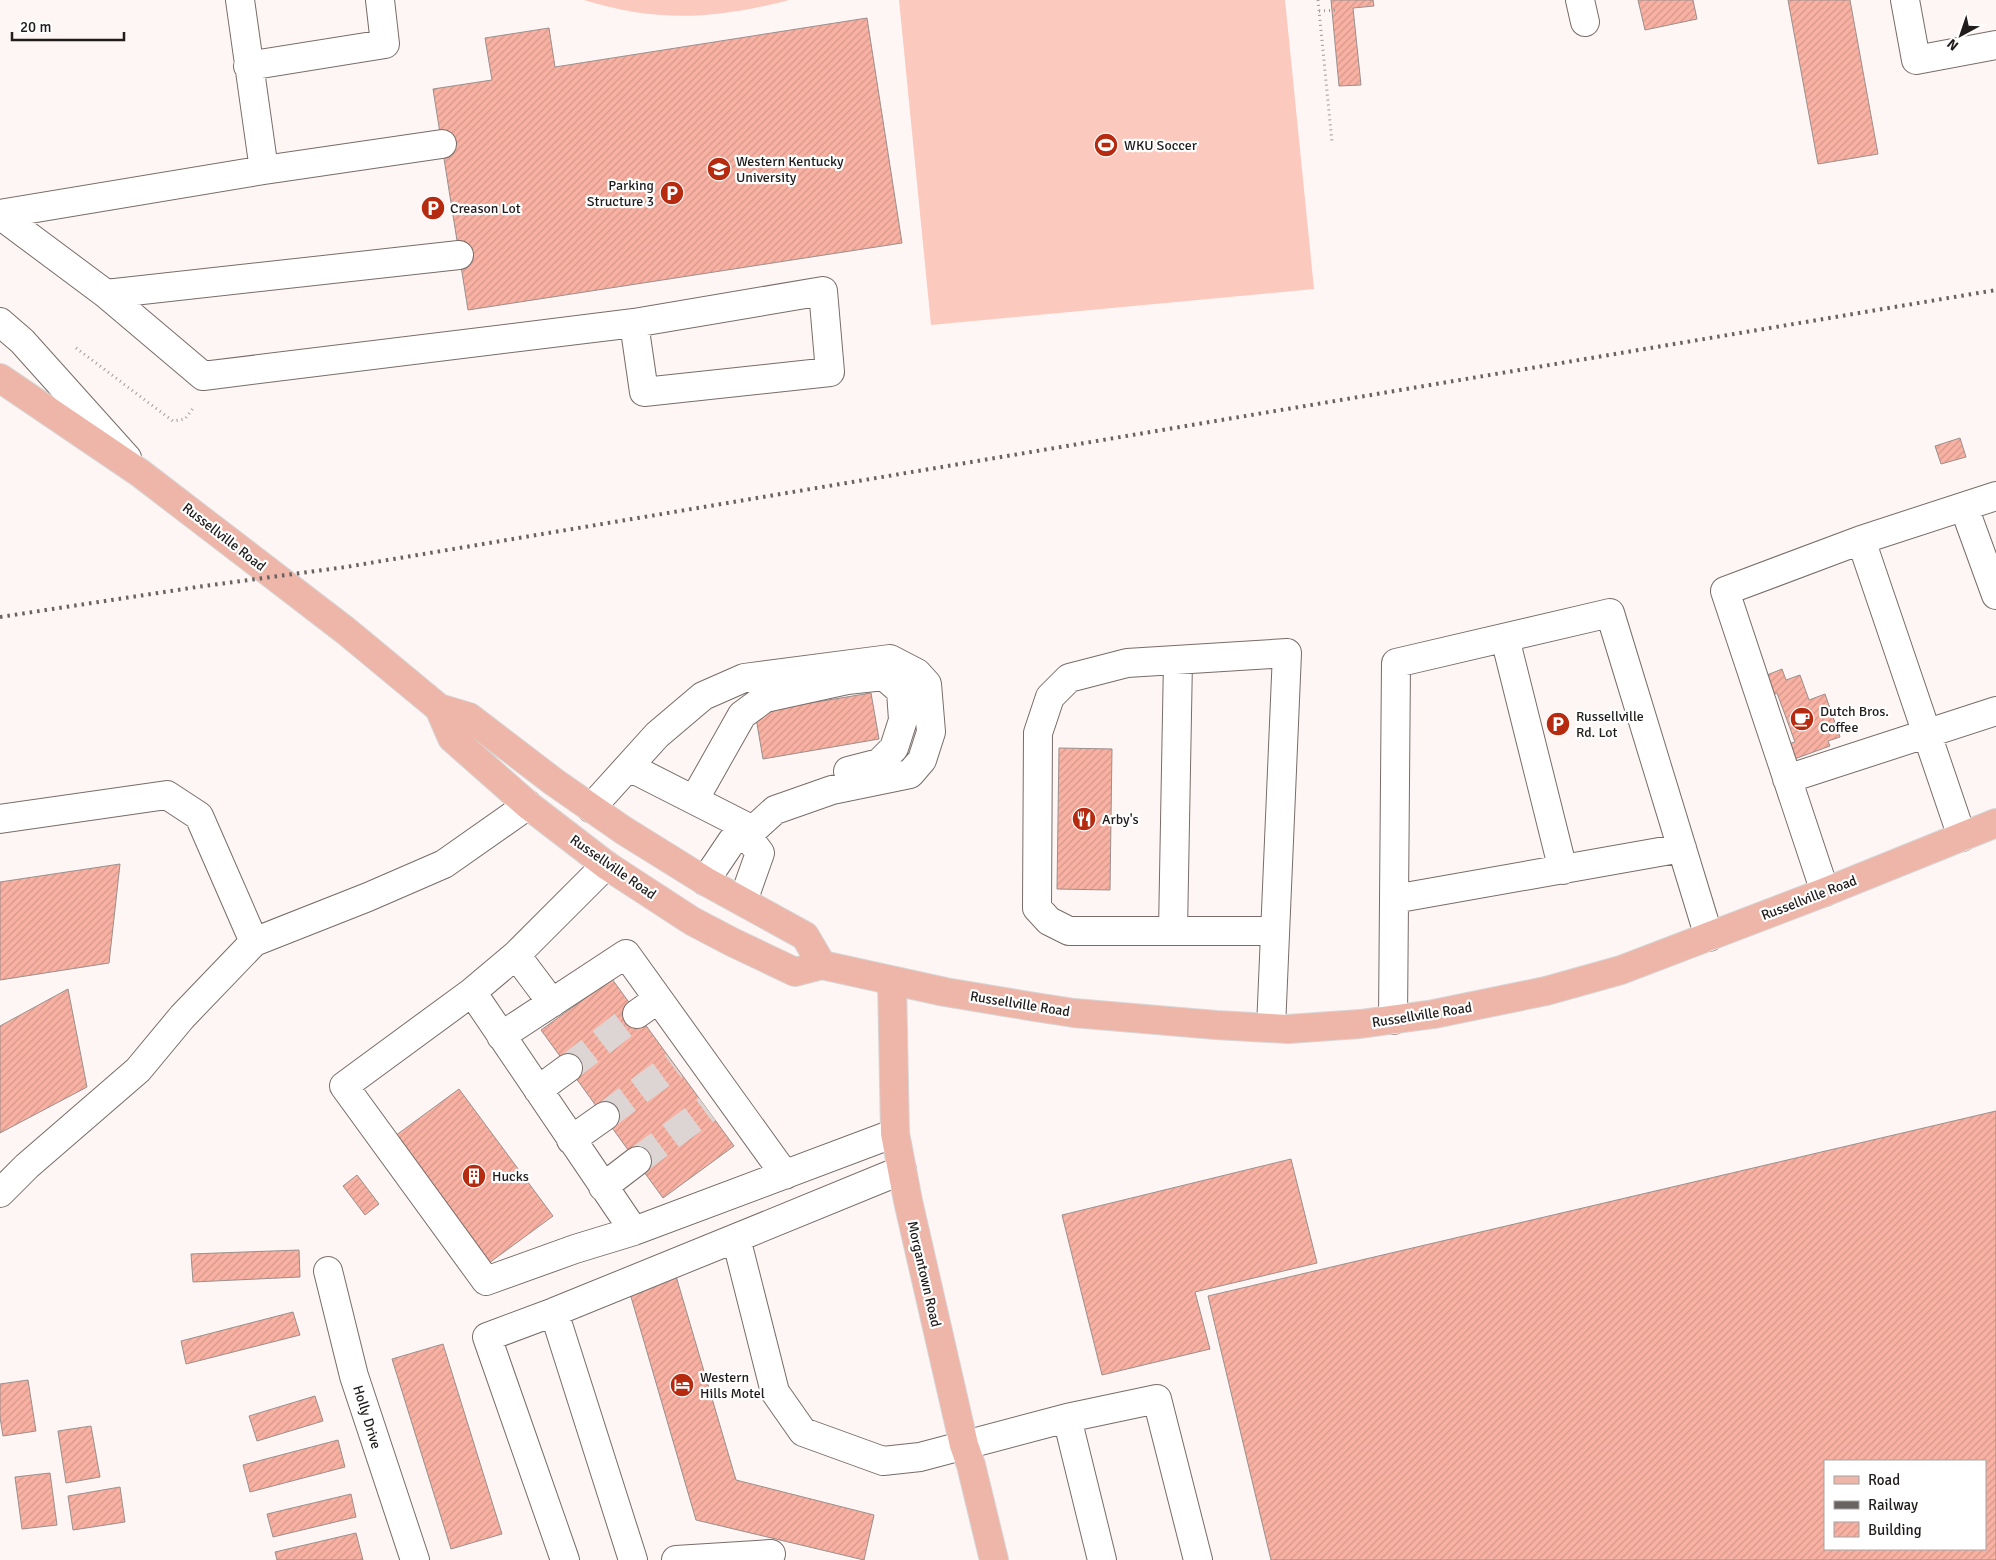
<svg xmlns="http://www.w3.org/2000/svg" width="1996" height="1560" font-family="Signika,sans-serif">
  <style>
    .pitch { fill: #fbc9bd }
    .building { fill: url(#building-hatch); stroke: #9b8f8d; fill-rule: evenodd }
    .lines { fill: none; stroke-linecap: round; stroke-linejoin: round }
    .minor-tunnel { stroke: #ddd5d3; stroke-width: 28; stroke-dasharray: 28 14; stroke-linecap: butt }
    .minor-casing { stroke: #776c69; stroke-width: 30 }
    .major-casing { stroke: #d7d6d6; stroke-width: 30 }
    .path { stroke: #9f9997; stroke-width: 3; stroke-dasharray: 1 4; stroke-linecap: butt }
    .minor { stroke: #fff; stroke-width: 28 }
    .major { stroke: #eeb5a9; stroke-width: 28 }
    .rail { stroke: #686361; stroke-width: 4; stroke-dasharray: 2.5 5; stroke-linecap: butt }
    .labels { text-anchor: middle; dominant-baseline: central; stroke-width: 4.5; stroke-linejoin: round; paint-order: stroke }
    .poi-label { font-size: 14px; fill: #201c1b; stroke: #fff; text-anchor: start }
    .street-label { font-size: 14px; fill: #201c1b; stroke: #fff }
  </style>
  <defs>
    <pattern id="building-hatch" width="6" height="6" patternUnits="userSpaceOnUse" patternTransform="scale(1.25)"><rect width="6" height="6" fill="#f8b1a2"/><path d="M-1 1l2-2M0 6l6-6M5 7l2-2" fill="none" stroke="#d4988b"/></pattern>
  </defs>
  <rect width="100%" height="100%" fill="#fef6f4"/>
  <path class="pitch" d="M 584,0 L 789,0 C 715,19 658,23 584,0 Z
    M 899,0 L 1285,0 L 1314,289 L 931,325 Z"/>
  <path class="building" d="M 1331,0 L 1373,0 L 1374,6 L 1353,8 L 1361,85 L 1339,86 Z
    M 1638,0 L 1693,0 L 1697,19 L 1645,30 Z
    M 1788,0 L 1850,0 L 1878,154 L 1818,164 Z
    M 867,18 L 902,243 L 468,310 L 433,89 L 492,80 L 485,38 L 549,28 L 555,67 Z
    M 1960,438 L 1966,457 L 1941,464 L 1935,446 Z
    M 1782,669 L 1786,680 L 1800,675 L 1809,700 L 1825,694 L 1840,737 L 1828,741 L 1830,746 L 1789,761 L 1784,745 L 1795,742 L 1777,693 L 1769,696 L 1762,677 Z
    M 871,693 L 879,739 L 763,759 L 755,712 Z
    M 1059,748 L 1112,749 L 1110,890 L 1057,889 Z
    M 120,864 L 109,963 L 0,980 L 0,882 Z
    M 612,979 L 734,1146 L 663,1198 L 541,1030 Z
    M 68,989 L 87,1087 L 0,1133 L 0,1026 Z
    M 459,1089 L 553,1216 L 489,1263 L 395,1136 Z
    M 1996,1111 L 1996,1560 L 1271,1560 L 1208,1296 ZM 1825,1461 L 1985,1461 L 1985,1549 L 1825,1549 Z
    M 1291,1159 L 1317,1263 L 1195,1292 L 1210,1349 L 1102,1375 L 1062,1215 Z
    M 357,1175 L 379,1204 L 365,1215 L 343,1186 Z
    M 299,1250 L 300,1277 L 193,1282 L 191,1254 Z
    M 676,1276 L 736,1480 L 874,1515 L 864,1560 L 696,1520 L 629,1290 Z
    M 293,1312 L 300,1335 L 186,1364 L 181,1341 Z
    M 443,1344 L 502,1534 L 451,1549 L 392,1359 Z
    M 28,1380 L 36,1431 L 3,1436 L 0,1417 L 0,1384 Z
    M 315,1396 L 323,1421 L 257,1441 L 249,1416 Z
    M 91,1426 L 100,1477 L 66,1483 L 58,1431 Z
    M 338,1440 L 345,1467 L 250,1492 L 243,1465 Z
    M 50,1473 L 57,1525 L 22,1529 L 15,1477 Z
    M 120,1487 L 125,1522 L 73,1530 L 68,1496 Z
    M 351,1494 L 356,1517 L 273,1537 L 267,1514 Z
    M 356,1533 L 363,1560 L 277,1560 L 275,1552 Z"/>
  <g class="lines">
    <path class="minor-tunnel" d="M 568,1068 L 637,1014
      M 605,1116 L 674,1065
      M 637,1161 L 707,1109"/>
    <g class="minor-casing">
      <path id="minor" d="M 240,0 L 264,170
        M 1580,0 L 1585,22
        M 1905,0 L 1916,60 L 1996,45
        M 248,66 L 385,44 L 380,0
        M 0,214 L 264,170 L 442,144
        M 0,215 L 106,294 L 203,376 L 634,323 L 823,291 L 830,372 L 644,392 L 634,323
        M 106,294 L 459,255
        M 0,322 L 22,341 L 127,458
        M 1964,507 L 1996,595
        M 1505,638 L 1563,870
        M 629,767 L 753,830
        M 1787,779 L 1996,711
        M 694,800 L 742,715 L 765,698 L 847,680 L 884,676 L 901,691 L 903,720 L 894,748 L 879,763 L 848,771
        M 591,808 L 657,735 L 703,696 L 744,678 L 890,659 L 917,673 L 927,684 L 931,732 L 922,760 L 910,774 L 832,790 L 775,810 L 753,830 L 748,837 L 732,841 L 705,881
        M 0,819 L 167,795 L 199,816 L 254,942 L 368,897 L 444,864 L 528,805
        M 1962,837 L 1861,540 L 1996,496
        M 606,865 L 516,955 L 472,992 L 634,1231 L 895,1133
        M 1825,892 L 1725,591 L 1861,540
        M 1394,899 L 1682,848
        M 743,901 L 760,853 L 748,837
        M 1173,931 L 1178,660
        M 516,955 L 552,1003
        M 472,992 L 344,1086 L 486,1281 L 575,1249 L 634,1231
        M 637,1014 L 658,999
        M 1393,1020 L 1396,663 L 1610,613 L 1709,937
        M 1271,1028 L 1287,653 L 1127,663 L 1069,678 L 1050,697 L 1038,733 L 1037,908 L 1049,921 L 1069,931 L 1275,931
        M 501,1036 L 626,954 L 785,1175
        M 538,1090 L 568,1068
        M 571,1140 L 605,1116
        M 902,1170 L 736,1238 L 775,1392 L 803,1432 L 883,1461 L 920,1457 L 1067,1418 L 1157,1399 L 1198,1560
        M 603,1187 L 637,1161
        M 0,1193 L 27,1166 L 138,1070 L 182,1017 L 254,942
        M 328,1271 L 354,1376 L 415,1560
        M 554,1312 L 633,1560
        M 1067,1418 L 1102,1560
        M 565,1560 L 487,1337 L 554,1312 L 736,1238
        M 676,1560 L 771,1554"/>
    </g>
    <g class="major-casing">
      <path id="major" d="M 0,378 L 140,473 L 346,631 L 439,708 L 469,717 L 554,782 L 623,830 L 705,881 L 805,936 L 822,965
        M 439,708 L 452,738 L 528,805 L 606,865 L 692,921 L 732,942 L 795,972 L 822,965 L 945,992 L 1035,1007 L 1074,1013 L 1216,1025 L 1288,1029 L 1360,1024 L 1434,1014 L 1546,991 L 1621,970 L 1825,892 L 1996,823
        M 892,982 L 895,1133 L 908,1201 L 964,1445 L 971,1465 L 994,1560"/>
    </g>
    <path class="path" d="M 1318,0 L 1332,142
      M 1319,11 L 1339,10
      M 76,348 L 173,421 L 185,419 L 194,407"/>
    <use href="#minor" class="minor"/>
    <use href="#major" class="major"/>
    <path class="rail" d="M 0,617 L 197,587 L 346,567 L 1996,290"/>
  </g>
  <defs>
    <g id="stadium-disc" transform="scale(1.25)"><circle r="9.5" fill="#b62a10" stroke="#fff"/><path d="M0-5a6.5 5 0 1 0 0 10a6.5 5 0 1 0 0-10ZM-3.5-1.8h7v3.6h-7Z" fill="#fff"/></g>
    <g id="university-disc" transform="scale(1.25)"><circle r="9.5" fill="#b62a10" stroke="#fff"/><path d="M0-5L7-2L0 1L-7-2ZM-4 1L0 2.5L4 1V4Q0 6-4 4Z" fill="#fff"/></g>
    <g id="parking-disc" transform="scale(1.25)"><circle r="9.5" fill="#b62a10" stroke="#fff"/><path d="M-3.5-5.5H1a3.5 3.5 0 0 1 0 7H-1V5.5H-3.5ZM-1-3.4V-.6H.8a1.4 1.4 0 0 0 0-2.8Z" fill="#fff"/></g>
    <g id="cafe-disc" transform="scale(1.25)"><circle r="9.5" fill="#b62a10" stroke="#fff"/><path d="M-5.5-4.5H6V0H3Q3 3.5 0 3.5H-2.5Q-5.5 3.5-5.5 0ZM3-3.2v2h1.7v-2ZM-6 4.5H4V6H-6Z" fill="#fff"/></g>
    <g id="restaurant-disc" transform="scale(1.25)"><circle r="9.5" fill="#b62a10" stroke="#fff"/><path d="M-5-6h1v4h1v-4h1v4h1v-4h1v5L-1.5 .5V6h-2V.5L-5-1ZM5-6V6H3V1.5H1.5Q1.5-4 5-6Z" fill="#fff"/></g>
    <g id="building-disc" transform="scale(1.25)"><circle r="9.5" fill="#b62a10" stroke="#fff"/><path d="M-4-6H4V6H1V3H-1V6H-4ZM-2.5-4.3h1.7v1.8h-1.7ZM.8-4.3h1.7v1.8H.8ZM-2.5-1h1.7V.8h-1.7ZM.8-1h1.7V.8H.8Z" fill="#fff"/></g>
    <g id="hotel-disc" transform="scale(1.25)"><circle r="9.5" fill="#b62a10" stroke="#fff"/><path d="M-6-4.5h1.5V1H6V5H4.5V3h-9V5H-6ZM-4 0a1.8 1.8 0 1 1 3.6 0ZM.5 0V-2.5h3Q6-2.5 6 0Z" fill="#fff"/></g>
  </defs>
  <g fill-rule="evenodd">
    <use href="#stadium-disc" x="1106" y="145"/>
    <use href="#university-disc" x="719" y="169"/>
    <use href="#parking-disc" x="672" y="193"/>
    <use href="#parking-disc" x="433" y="208"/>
    <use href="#cafe-disc" x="1802" y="719"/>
    <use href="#parking-disc" x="1558" y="724"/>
    <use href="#restaurant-disc" x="1084" y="819"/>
    <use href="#building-disc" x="474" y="1176"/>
    <use href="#hotel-disc" x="682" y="1385"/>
  </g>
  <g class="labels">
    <g class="poi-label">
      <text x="1124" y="145">WKU Soccer</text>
      <text x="736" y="161">Western Kentucky<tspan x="736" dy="16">University</tspan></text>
      <text x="654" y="185" text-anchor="end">Parking<tspan x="654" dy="16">Structure 3</tspan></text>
      <text x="450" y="208">Creason Lot</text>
      <text x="1820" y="711">Dutch Bros.<tspan x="1820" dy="16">Coffee</tspan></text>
      <text x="1576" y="716">Russellville<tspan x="1576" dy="16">Rd. Lot</tspan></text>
      <text x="1102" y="819">Arby's</text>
      <text x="492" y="1176">Hucks</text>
      <text x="700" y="1377">Western<tspan x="700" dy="16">Hills Motel</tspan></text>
    </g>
    <g class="street-label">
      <text transform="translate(224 537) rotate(38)">Russellville Road</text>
      <text transform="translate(613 867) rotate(35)">Russellville Road</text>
      <text transform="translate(1809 898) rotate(-21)">Russellville Road</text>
      <text transform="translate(1020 1004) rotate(9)">Russellville Road</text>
      <text transform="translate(1422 1015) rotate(-9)">Russellville Road</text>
      <text transform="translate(924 1274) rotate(77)">Morgantown Road</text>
      <text transform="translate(367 1417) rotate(73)">Holly Drive</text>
    </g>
  </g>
  <rect x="1824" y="1460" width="162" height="90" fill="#ffffff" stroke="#a6a4a4"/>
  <rect x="1834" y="1476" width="25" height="8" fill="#eeb5a9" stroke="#a6a4a4"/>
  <text x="1868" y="1485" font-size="15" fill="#201c1b">Road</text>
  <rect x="1834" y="1501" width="25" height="8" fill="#686361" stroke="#a6a4a4"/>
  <text x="1868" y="1510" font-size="15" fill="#201c1b">Railway</text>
  <rect x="1834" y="1522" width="25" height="15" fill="url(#building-hatch)" stroke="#a6a4a4"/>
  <text x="1868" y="1535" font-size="15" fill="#201c1b">Building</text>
  <g transform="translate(1961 35) rotate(220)" stroke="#ffffff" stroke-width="4" paint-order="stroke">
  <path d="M0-4L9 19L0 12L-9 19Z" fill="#201c1b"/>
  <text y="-8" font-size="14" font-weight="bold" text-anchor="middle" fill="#201c1b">N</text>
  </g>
  <path d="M12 32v8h112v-8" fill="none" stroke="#201c1b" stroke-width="2.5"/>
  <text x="20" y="32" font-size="15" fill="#201c1b" stroke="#ffffff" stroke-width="4" paint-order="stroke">20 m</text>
</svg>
